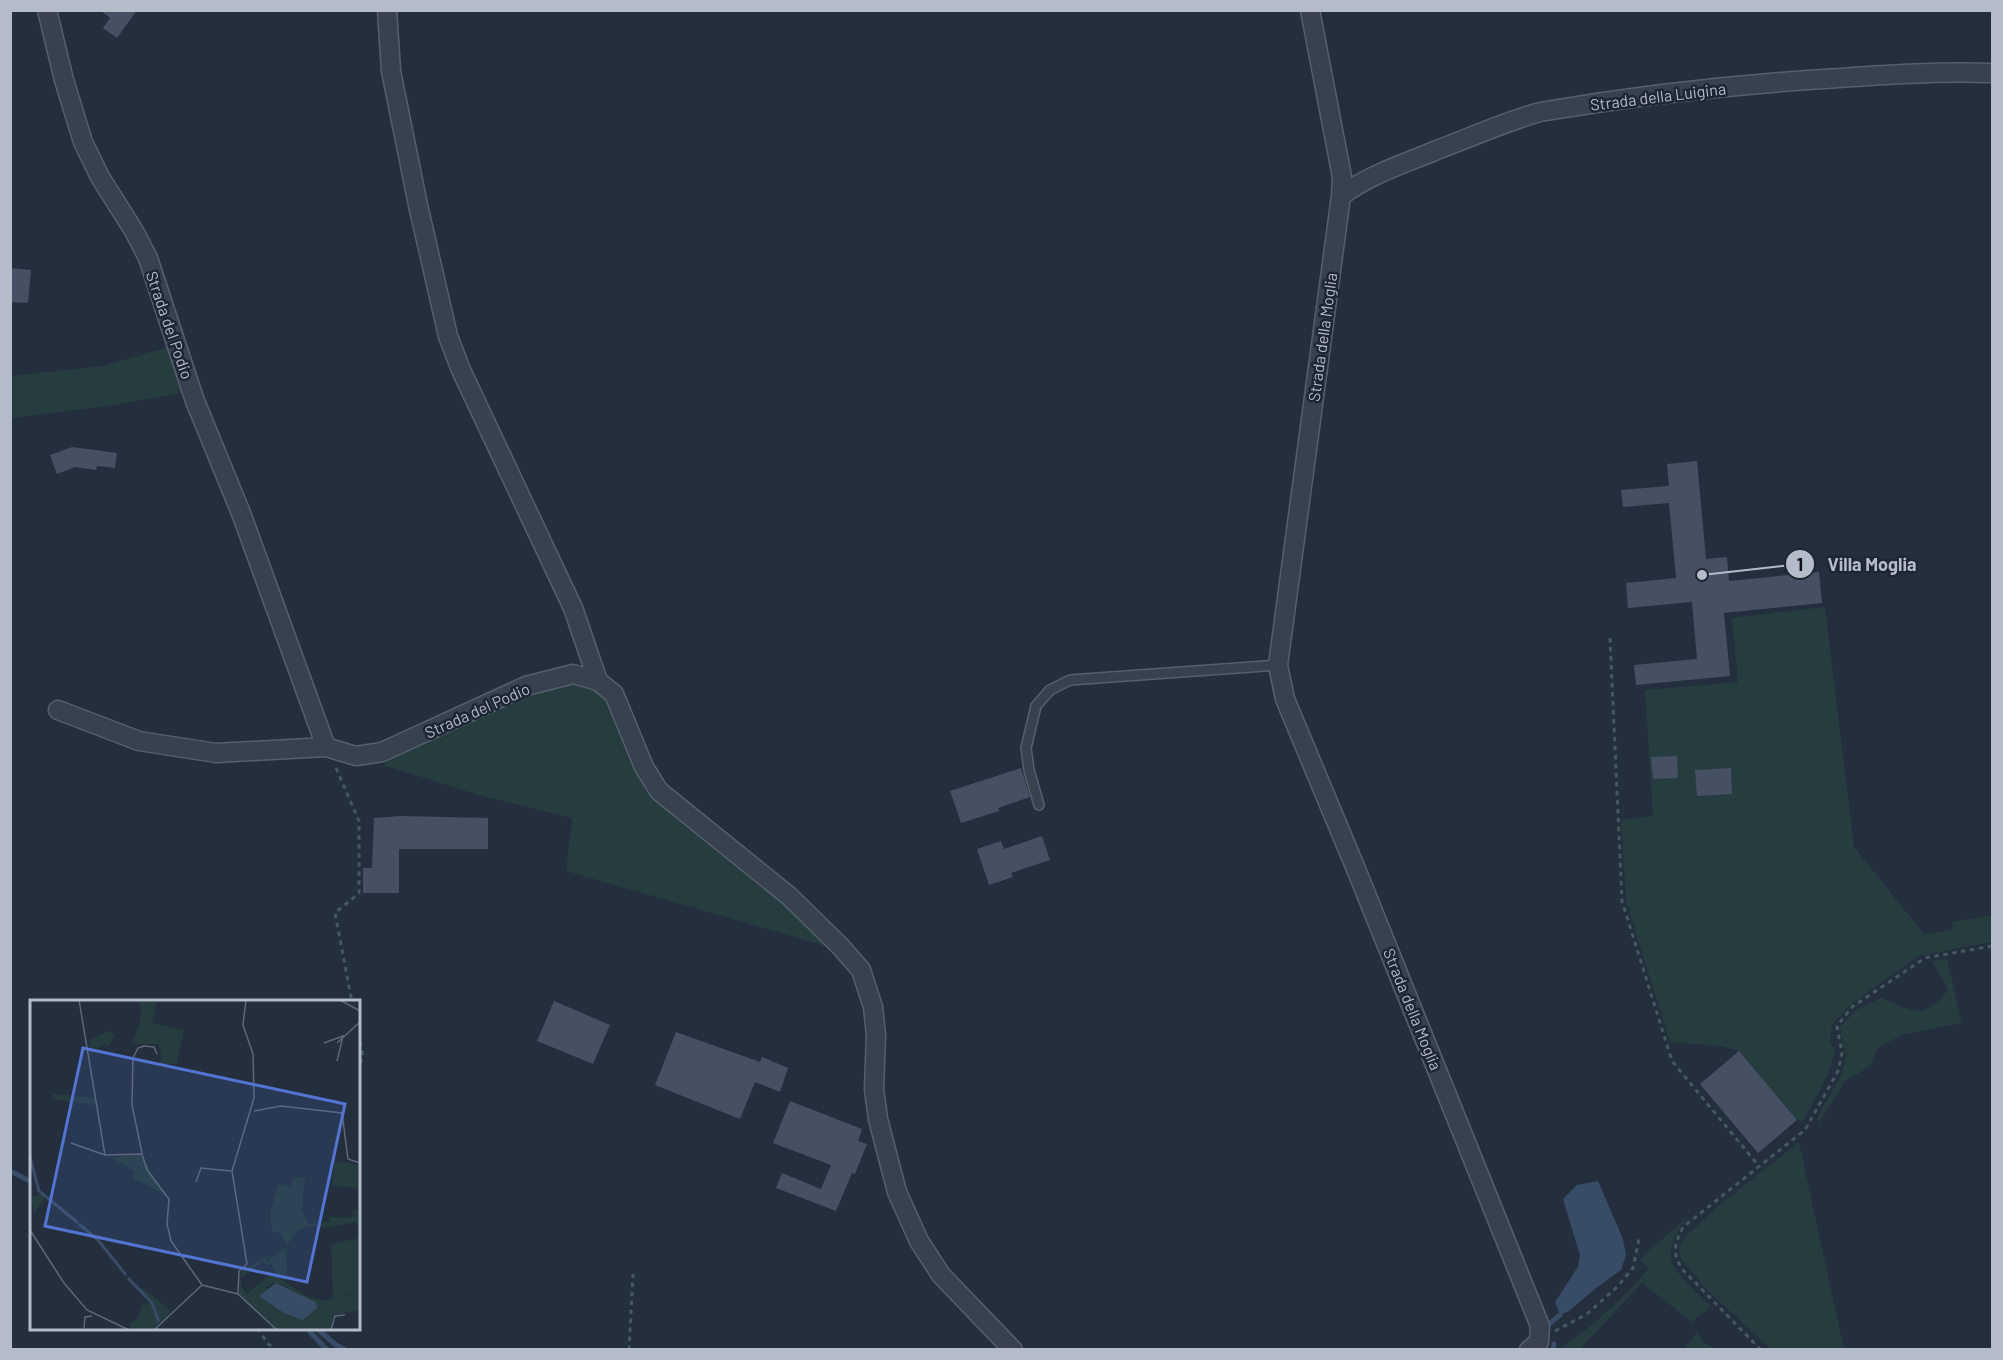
<svg xmlns="http://www.w3.org/2000/svg" width="2003" height="1360" font-family="Barlow,sans-serif">
  <style>
    .green { fill: #263c3f }
    .water { fill: #394c67 }
    .lines { fill: none; stroke-linecap: round; stroke-linejoin: round }
    .stream { stroke: #394c67; stroke-width: 5 }
    .building { fill: #455162 }
    .lane-casing { stroke: #565f6c; stroke-width: 12 }
    .street-casing { stroke: #565f6c; stroke-width: 21 }
    .path { stroke: #44595c; stroke-width: 3; stroke-dasharray: 4.5 4.5; stroke-linecap: butt }
    .lane { stroke: #38414e; stroke-width: 9 }
    .street { stroke: #38414e; stroke-width: 18 }
    .labels { text-anchor: middle; dominant-baseline: central; stroke-width: 5; stroke-linejoin: round; paint-order: stroke }
    .street-label { font-size: 16px; fill: #b4bcc9; stroke: #1d2633 }
    .inset-river { fill: none; stroke: #394c67; stroke-width: 3 }
    .inset-road { fill: none; stroke: #5e6776; stroke-width: 1.5 }
    .view { fill: #5274d3; fill-opacity: 0.15; stroke: #5274d3; stroke-width: 3 }
    .inset-edge { fill: none; stroke: #b4bcc9; stroke-width: 3 }
    .leader { fill: none; stroke: #b4bcc9; stroke-width: 2 }
    .callout-dot { fill: #b4bcc9; stroke: #1d2633; stroke-width: 2 }
    .mark-label { font-size: 18px; text-anchor: middle; font-weight: bold; fill: #111 }
    .callout-label { font-size: 18px; text-anchor: middle; font-weight: bold; fill: #b4bcc9; stroke: #1d2633; stroke-width: 5; stroke-linejoin: round; paint-order: stroke }
  </style>
  <rect width="100%" height="100%" fill="#242f3e"/>
  <path class="green" d="M 168,347 L 185,392 L 115,405 L 11,418 L 10,376 L 103,366 Z
    M 1825,607 L 1854,847 L 1924,934 L 1953,930 L 1952,922 L 1992,915 L 1992,942 L 1918,956 L 1849,1006 L 1832,1025 L 1830,1042 L 1835,1052 L 1828,1075 L 1802,1122 L 1797,1120 L 1739,1051 L 1720,1046 L 1670,1042 L 1626,901 L 1621,820 L 1653,816 L 1645,690 L 1738,682 L 1732,618 Z
    M 587,681 L 602,691 L 613,709 L 631,759 L 830,940 L 826,946 L 566,871 L 572,818 L 482,796 L 383,765 L 393,756 L 554,683 Z
    M 1947,959 L 1962,1023 L 1901,1035 L 1878,1048 L 1869,1067 L 1845,1081 L 1819,1123 L 1817,1118 L 1842,1074 L 1846,1056 L 1840,1027 L 1856,1010 L 1881,998 C 1913,1011 1922,1022 1948,990 L 1932,961 Z
    M 1799,1142 L 1844,1349 L 1771,1349 L 1707,1290 L 1680,1258 L 1679,1247 L 1686,1236 L 1716,1208 Z
    M 1687,1217 C 1680,1229 1669,1243 1671,1258 C 1673,1273 1700,1295 1711,1306 L 1692,1322 L 1642,1283 L 1580,1349 L 1560,1349 L 1593,1324 L 1631,1289 L 1648,1269 L 1640,1259 Z
    M 1697,1332 L 1704,1343 L 1717,1349 L 1684,1349 Z"/>
  <path class="water" d="M 1598,1181 L 1623,1239 L 1626,1255 L 1621,1270 L 1596,1288 L 1569,1311 L 1560,1315 L 1555,1302 L 1578,1267 L 1580,1255 L 1563,1199 L 1577,1185 Z"/>
  <g class="lines">
    <path class="stream" d="M 10,1171 L 32,1182
      M 1549,1324 L 1560,1315
      M 310,1328 L 310,1332 L 327,1350
      M 316,1328 L 336,1345 L 346,1350
      M 1553,1350 L 1554,1344"/>
  </g>
  <path class="building" d="M 100,10 L 137,10 L 117,38 L 103,28 L 110,18 Z
    M 10,268 L 31,270 L 28,303 L 10,302 Z
    M 72,447 L 117,453 L 115,468 L 97,466 L 96,470 L 75,467 L 57,474 L 50,455 Z
    M 1697,461 L 1706,559 L 1727,557 L 1729,581 L 1819,572 L 1822,603 L 1724,613 L 1730,676 L 1636,685 L 1634,665 L 1697,659 L 1692,602 L 1628,608 L 1626,583 L 1676,578 L 1669,503 L 1623,507 L 1621,490 L 1669,486 L 1667,464 Z
    M 1677,756 L 1678,778 L 1653,779 L 1651,757 Z
    M 1021,768 L 1030,797 L 998,808 L 999,811 L 961,823 L 950,791 Z
    M 1731,768 L 1732,794 L 1697,796 L 1695,770 Z
    M 401,816 L 488,818 L 488,849 L 399,849 L 399,893 L 363,893 L 363,868 L 372,868 L 374,818 Z
    M 1042,836 L 1050,860 L 1011,873 L 1013,877 L 989,885 L 977,849 L 1001,841 L 1004,849 Z
    M 554,1001 L 610,1025 L 593,1064 L 537,1041 Z
    M 676,1032 L 760,1062 L 762,1057 L 788,1068 L 780,1092 L 755,1082 L 740,1119 L 655,1085 Z
    M 1739,1051 L 1797,1120 L 1758,1153 L 1700,1084 Z
    M 790,1101 L 862,1129 L 858,1141 L 867,1144 L 855,1174 L 852,1173 L 836,1211 L 776,1188 L 782,1173 L 821,1189 L 831,1165 L 773,1143 Z"/>
  <g class="lines">
    <g class="lane-casing">
      <path id="lane" d="M 1039,805 L 1029,770 L 1026,748 L 1036,706 L 1050,690 L 1070,680 L 1278,665"/>
    </g>
    <g class="street-casing">
      <path id="street" d="M 47,10 L 64,80 L 83,142 L 100,177 L 134,231 L 148,258 L 195,401 L 241,513 L 326,747 L 356,756 L 382,752 L 526,686 L 573,674 L 598,681 L 614,694 L 644,767 L 659,791 L 789,896 L 840,946 L 861,970 L 873,1007 L 876,1035 L 874,1089 L 878,1119 L 897,1192 L 919,1241 L 941,1275 L 1013,1350
        M 387,10 L 391,71 L 418,205 L 448,336 L 461,370 L 573,608 L 598,681
        M 1310,10 L 1342,177 L 1341,196 L 1278,665 L 1285,699 L 1356,869 L 1540,1326 L 1539,1342 L 1529,1350
        M 1341,196 C 1370,174 1404,164 1437,150 C 1471,137 1505,122 1540,112 C 1634,96 1729,85 1824,79 C 1881,75 1936,71 1992,73
        M 58,710 L 139,741 L 216,753 L 326,747"/>
    </g>
    <path class="path" d="M 1610,638 L 1622,901 L 1672,1061 L 1758,1165
      M 336,768 L 359,821 L 359,893 L 335,913 L 352,1002
      M 358,1033 L 363,1056 L 358,1070
      M 258,1328 L 267,1343 L 276,1350
      M 1555,1331 L 1587,1314 L 1617,1287 L 1633,1268 L 1639,1239
      M 629,1350 L 633,1274
      M 1761,1350 L 1682,1269 C 1672,1251 1674,1246 1683,1227 L 1805,1130 L 1838,1071 L 1842,1053 L 1837,1026 L 1852,1007 L 1925,958 L 1992,946"/>
    <use href="#lane" class="lane"/>
    <use href="#street" class="street"/>
  </g>
  <g class="labels">
    <g class="street-label">
      <text transform="translate(1658 96) rotate(-7)">Strada della Luigina</text>
      <text transform="translate(170 325) rotate(71)">Strada del Podio</text>
      <text transform="translate(1322 337) rotate(-82)">Strada della Moglia</text>
      <text transform="translate(477 710) rotate(-24)">Strada del Podio</text>
      <text transform="translate(1413 1009) rotate(68)">Strada della Moglia</text>
    </g>
  </g>
  <g transform="translate(30 1000)">
    <rect width="330" height="330" fill="#242f3e"/>
    <path d="M 107,0 L 127,0 L 122,23 L 154,30 L 147,64 L 130,64 L 131,51 L 127,44 L 102,44 L 110,20 L 111,7 ZM 78,31 L 85,36 L 78,47 L 75,44 L 60,52 L 59,40 ZM 23,94 L 65,98 L 66,105 L 21,99 ZM 99,154 L 111,154 L 135,195 L 103,178 L 105,171 L 82,159 ZM 304,161 L 330,165 L 330,291 L 303,299 L 301,244 L 326,239 L 329,235 L 326,222 L 299,227 L 300,217 L 322,218 L 323,210 L 328,210 L 329,189 L 302,185 ZM 262,177 L 275,178 L 272,210 L 278,224 L 299,222 L 299,227 L 278,226 L 267,231 L 257,245 L 251,234 L 242,231 L 240,211 L 249,184 L 261,186 ZM 0,193 L 3,197 L 12,193 L 15,197 L 4,214 ZM 256,248 L 257,281 L 249,277 L 238,259 ZM 240,254 L 236,259 L 240,266 L 232,262 L 211,278 L 212,288 L 217,294 L 238,276 L 238,270 L 276,296 L 294,301 L 330,292 L 330,310 L 303,315 L 302,327 L 298,330 L 248,330 L 209,294 L 211,271 ZM 243,283 L 248,283 L 285,303 L 235,288 ZM 112,287 L 141,311 L 131,322 L 122,302 L 109,289 ZM 113,303 L 121,304 L 129,323 L 123,330 L 101,330 L 99,324 L 108,318 Z" fill="#263c3f" fill-rule="evenodd"/>
    <path d="M 246,283 L 285,302 L 288,307 L 273,320 L 254,313 L 229,296 Z" fill="#394c67"/>
    <path class="inset-river" d="M 0,157 L 9,191 L 48,223M 49,224 L 68,240 L 96,275M 98,278 L 122,303 L 129,322"/>
    <path class="inset-road" d="M 49,0 L 75,155 L 112,154 L 117,170 L 139,199 L 137,224 L 141,241 L 172,285 L 208,294 L 247,330M 310,0 L 330,11M 294,43 L 313,36 L 307,61M 307,43 L 330,22M 224,111 L 251,106 L 312,113 L 318,159 L 330,163M 41,143 L 75,155M 112,153 L 102,105 L 103,58 L 108,48 L 114,46 L 124,47 L 127,54M 166,182 L 171,168 L 201,171M 0,230 L 34,283 L 57,310 L 99,330M 208,294 L 209,271 L 217,264 L 202,171 L 224,98 L 223,54 L 213,25 L 216,0M 54,328 L 55,317 L 62,316M 124,330 L 172,285M 301,330 L 305,316 L 315,315"/>
    <path class="view" d="M 53,48 L 315,104 L 277,282 L 15,226 Z"/>
    <rect width="330" height="330" class="inset-edge"/>
  </g>
  <path class="leader" d="M1702 575L1800 564"/>
  <g class="callout-dot">
    <circle cx="1702" cy="575" r="6"/>
    <circle cx="1800" cy="564" r="15"/>
  </g>
  <g class="mark-label">
    <text x="1800" y="571">1</text>
  </g>
  <g class="callout-label">
    <text x="1872" y="571">Villa Moglia</text>
  </g>
  <rect width="2003" height="1360" fill="none" stroke="#b4bcc9" stroke-width="24"/>
</svg>
